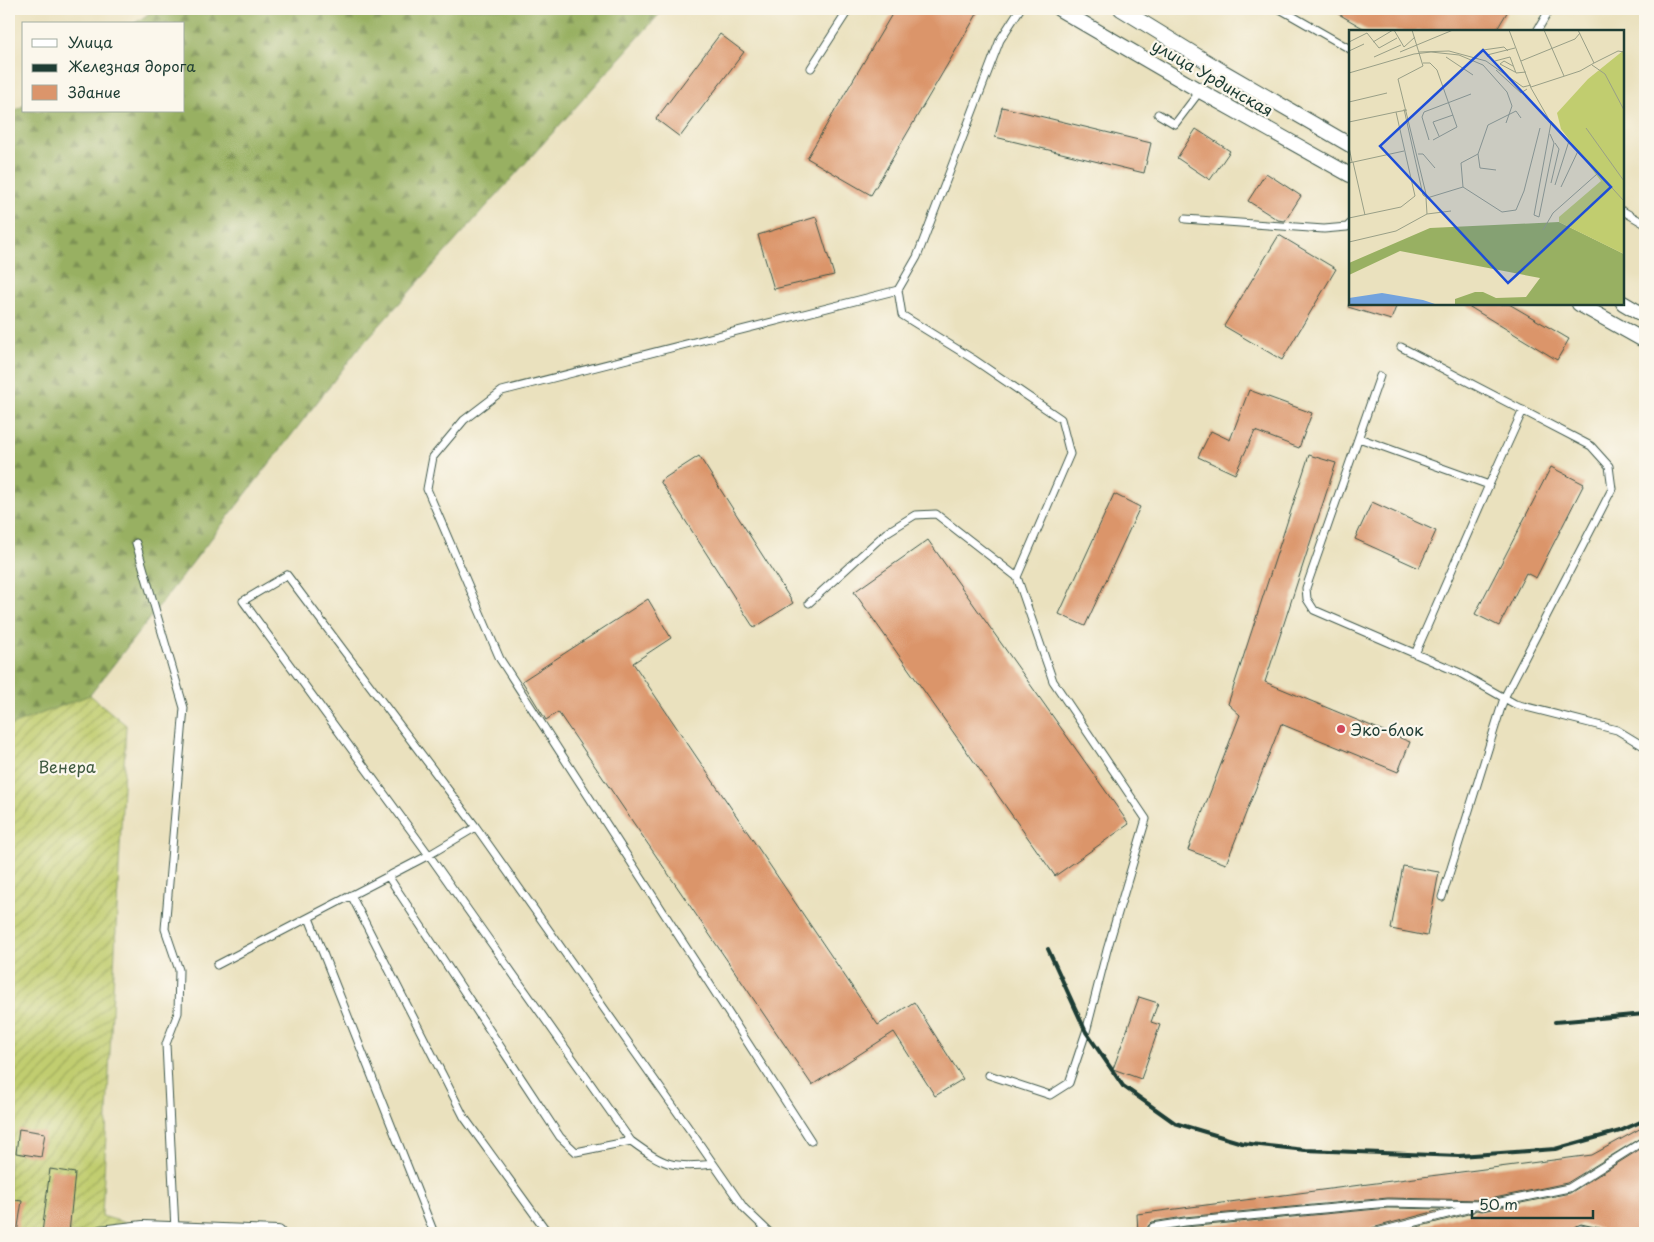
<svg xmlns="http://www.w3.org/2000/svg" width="1654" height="1242" font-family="'Playpen Sans',sans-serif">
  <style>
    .forest { fill: url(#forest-firs); stroke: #5c764b }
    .garden { fill: url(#garden-furrows); stroke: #708552 }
    .building { fill: #db956b }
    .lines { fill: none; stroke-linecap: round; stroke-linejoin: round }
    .service-casing { stroke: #3d5649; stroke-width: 9 }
    .minor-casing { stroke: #3d5649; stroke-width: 16 }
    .service { stroke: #fff; stroke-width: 7 }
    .minor { stroke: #fff; stroke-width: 14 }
    .rail { stroke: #1f3d34; stroke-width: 4 }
    .poi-dot { fill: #d1495b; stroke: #fbf7ec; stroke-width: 2 }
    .labels { text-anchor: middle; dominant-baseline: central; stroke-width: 4.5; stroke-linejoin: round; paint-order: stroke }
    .street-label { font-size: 16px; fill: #1f3d34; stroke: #fbf7ec }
    .poi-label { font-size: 16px; fill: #1f3d34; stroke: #fbf7ec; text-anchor: start }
    .park-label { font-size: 16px; fill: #3f5a40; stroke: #fbf7ec }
    .inset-road { fill: none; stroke: #999f87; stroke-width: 1 }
    .view { fill: #1d4ed8; fill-opacity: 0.15; stroke: #1d4ed8; stroke-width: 2.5 }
    .inset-edge { fill: none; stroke: #1f3d34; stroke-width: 2.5 }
  </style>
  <defs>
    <pattern id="forest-firs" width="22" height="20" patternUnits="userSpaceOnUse" patternTransform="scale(1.25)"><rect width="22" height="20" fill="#98b062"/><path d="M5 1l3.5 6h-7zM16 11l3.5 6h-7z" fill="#7b9052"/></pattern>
    <pattern id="garden-furrows" width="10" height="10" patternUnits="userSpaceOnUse" patternTransform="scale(1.25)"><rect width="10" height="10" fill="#c1cd6f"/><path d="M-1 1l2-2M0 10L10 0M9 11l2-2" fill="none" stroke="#9ca85c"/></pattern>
  </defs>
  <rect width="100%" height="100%" fill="#fbf7ec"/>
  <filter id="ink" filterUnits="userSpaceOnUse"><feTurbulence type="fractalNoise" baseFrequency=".02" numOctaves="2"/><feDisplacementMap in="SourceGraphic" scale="10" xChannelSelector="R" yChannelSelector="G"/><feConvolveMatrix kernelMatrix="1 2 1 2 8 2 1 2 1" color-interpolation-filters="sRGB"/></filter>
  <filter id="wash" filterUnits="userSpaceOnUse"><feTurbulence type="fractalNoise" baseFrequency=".0096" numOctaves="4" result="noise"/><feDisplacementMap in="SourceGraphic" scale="20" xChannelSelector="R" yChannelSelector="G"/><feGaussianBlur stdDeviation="1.12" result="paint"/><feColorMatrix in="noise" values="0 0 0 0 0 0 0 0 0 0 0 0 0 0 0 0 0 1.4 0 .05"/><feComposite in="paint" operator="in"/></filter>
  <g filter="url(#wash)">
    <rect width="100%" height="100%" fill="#eae1be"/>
    <path class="forest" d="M 155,9 L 664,9 L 359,348 L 90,695 L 9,726 L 9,115 L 24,105 L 24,111 L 184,111 L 184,24 L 134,24 Z"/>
    <path class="garden" d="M 90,695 L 126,725 L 102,1216 L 160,1233 L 9,1233 L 9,726 Z"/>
    <g id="blocks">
      <path class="building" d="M 895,9 L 980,9 L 871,195 L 807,158 Z
        M 1330,9 L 1509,9 L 1496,31 L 1368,31 Z
        M 720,34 L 744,52 L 680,137 L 656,119 Z
        M 1002,107 L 1151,143 L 1144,173 L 995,137 Z
        M 1196,129 L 1230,151 L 1210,180 L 1177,158 Z
        M 1266,173 L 1301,196 L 1285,221 L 1278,220 L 1248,201 Z
        M 816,217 L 834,275 L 774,289 L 758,235 Z
        M 1279,235 L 1336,269 L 1282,360 L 1224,326 Z
        M 1349,304 L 1397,304 L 1391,320 L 1348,307 Z
        M 1465,304 L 1509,304 L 1569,339 L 1557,360 Z
        M 1249,390 L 1312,413 L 1299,448 L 1255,431 L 1235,474 L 1198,457 L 1211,431 L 1230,440 Z
        M 1309,455 L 1336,463 L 1265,682 L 1410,742 L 1398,772 L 1281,724 L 1226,864 L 1188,850 L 1240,715 L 1228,704 Z
        M 699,456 L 793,603 L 754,628 L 660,481 Z
        M 1551,467 L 1584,484 L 1536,578 L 1526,573 L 1499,626 L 1475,614 Z
        M 1114,494 L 1140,507 L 1085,626 L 1059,614 Z
        M 1372,502 L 1436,531 L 1419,568 L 1355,539 Z
        M 928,540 L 1129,824 L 1055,876 L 854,592 Z
        M 648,599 L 671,638 L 633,663 L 878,1025 L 914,1002 L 963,1079 L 935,1096 L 894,1032 L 812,1085 L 558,712 L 546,720 L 522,681 Z
        M 1403,866 L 1439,872 L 1427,936 L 1391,929 Z
        M 1139,997 L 1158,1003 L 1151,1022 L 1160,1025 L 1141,1079 L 1113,1069 Z
        M 1645,1126 L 1645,1135 L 1567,1183 L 1485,1200 L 1388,1198 L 1184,1217 L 1152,1222 L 1148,1226 L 1147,1233 L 1138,1233 L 1137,1214 L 1592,1155 Z
        M 19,1129 L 45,1133 L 41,1157 L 16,1153 Z
        M 1645,1146 L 1645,1233 L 1603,1233 L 1600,1228 L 1581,1224 L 1575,1227 L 1577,1233 L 1394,1233 L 1472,1213 L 1476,1210 L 1482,1211 L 1570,1193 Z
        M 50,1169 L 75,1173 L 69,1233 L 42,1233 Z
        M 9,1199 L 22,1201 L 17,1233 L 9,1233 Z
        M 1388,1208 L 1444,1209 L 1372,1228 L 1368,1233 L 1157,1233 L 1186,1227 Z"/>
    </g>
  </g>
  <g filter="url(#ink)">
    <use href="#blocks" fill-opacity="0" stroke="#3d5649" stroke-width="1"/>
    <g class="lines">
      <g class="service-casing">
        <path id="service" d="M 1280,9 L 1350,49
          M 1537,31 L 1550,9
          M 811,68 L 849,9
          M 1158,114 L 1175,124 L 1200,91
          M 1623,211 L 1645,224
          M 1185,219 L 1324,229 L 1347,227 L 1350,224
          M 1401,347 L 1591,446 L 1609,466 L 1612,489 L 1504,698 L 1442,897
          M 1380,376 L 1306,588 L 1307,599 L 1314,610 L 1460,673 L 1515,704 L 1617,730 L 1645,747
          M 1359,438 L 1489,485 L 1415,654
          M 1489,485 L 1523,410
          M 136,543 L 184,708 L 165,929 L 179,970 L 178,1013 L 166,1044 L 175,1230
          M 809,603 L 886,533 L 915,515 L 936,514 L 1017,577
          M 388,876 L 560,1137 L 576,1152 L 631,1141
          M 351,895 L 464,1117 L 548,1233
          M 309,918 L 434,1233
          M 217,965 L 429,855 L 476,827
          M 989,1075 L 1050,1095 L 1069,1083 L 1086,1032 L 1107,950 L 1146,819 L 1053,681 L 1017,577 L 1070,454 L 1061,419 L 973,359 L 902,315 L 898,290 L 917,257 L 1000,40 L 1020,9
          M 811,1141 L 500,659 L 427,489 L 433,457 L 464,420 L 502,391 L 898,290
          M 713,1164 C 672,1169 664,1165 631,1141 L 429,855 L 243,601 L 287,575 L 476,827 L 692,1133 L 744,1208 L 770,1233
          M 1481,1206 L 1569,1188 L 1645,1140
          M 1580,1229 L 1598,1233
          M 1152,1233 L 1153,1227 L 1185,1222 L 1388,1203 L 1485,1205
          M 1373,1233 L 1471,1208"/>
      </g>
      <g class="minor-casing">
        <path id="minor" d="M 1059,9 L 1200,91 L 1350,175
          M 1121,9 L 1222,71 L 1350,145
          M 1623,303 L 1645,316
          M 1579,304 L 1645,341
          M 100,1233 L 143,1228 L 278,1233"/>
      </g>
      <use href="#service" class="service"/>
      <use href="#minor" class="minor"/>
      <path class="rail" d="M 1048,949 L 1086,1032 L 1123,1086 L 1175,1123 L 1242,1143 L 1305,1150 L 1459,1156 L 1555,1149 L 1620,1131 L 1645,1120
        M 1555,1022 L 1645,1014"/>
    </g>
  </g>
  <circle class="poi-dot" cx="1341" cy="729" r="5"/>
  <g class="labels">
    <g class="street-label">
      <text transform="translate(1213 77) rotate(30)">улица Урдинская</text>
    </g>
    <g class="poi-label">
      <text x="1351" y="729">Эко-блок</text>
    </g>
    <g class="park-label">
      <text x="67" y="766">Венера</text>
    </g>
  </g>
  <g transform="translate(1349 30)">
    <rect width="275" height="275" fill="#eae1be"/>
    <path d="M 210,192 L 275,224 L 275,275 L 106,275 L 106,269 L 126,262 L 134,262 L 147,268 L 177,267 L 191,248 L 51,221 L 0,245 L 0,233 L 81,198 Z" fill="#98b062"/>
    <path d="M 275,20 L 275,224 L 210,192 L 210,187 L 252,151 L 212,99 L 208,83 L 239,49 Z" fill="#c1cd6f"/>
    <path d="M 33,263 L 74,270 L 89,275 L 0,275 L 0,268 Z" fill="#73a3dd"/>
    <path class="inset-road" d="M 45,0 L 55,17 L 66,7M 63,0 L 74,36 L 49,49 L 78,168M 160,0 L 182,58 L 202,93 L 185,185 L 190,187 L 205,113 L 201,104M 195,0 L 215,46M 0,12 L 18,3 L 30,18 L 48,8M 24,12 L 44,0M 134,20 L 155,17 L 159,21M 0,21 L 15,14M 51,22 L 104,0M 70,22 L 100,21 L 137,31 L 174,57 L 182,55M 25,27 L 52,15M 97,27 L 124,45M 139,27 L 138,25 L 166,18M 146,31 L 161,27 L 167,43 L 177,42M 172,31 L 226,9 L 231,3M 74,33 L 81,33 L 88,40 L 108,97 L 84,110M 245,33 L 269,21 L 275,22M 243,35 L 256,44 L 275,80M 164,36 L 155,31 L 151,34 L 166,42M 147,40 L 172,63 L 178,59M 0,43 L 65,24 L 82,22 L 110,25 L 134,35 L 158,62 L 163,76 L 157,93M 182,57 L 231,41 L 245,33 L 229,0M 0,72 L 38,63M 55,79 L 74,165 L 78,168M 202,91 L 275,171M 0,92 L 47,82M 237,98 L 275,151M 90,106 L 84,92 L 104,85M 80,110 L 73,87 L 75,82 L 122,64M 0,117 L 3,132M 69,124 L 74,124 L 86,138M 129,124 L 131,138 L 147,140M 4,132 L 16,185M 0,133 L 55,121M 202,153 L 210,119 L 206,113M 206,155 L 220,111M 114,157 L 153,182 L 167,180 L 175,161 L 191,98M 212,157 L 229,121M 77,168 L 78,184M 78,168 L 114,157 L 112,133 L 129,124 L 139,95 L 167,81 L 172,88M 0,188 L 52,177 L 66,166 L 47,82 L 58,80M 194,200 L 204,183 L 248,144M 0,212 L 47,201 L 78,184 L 102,181"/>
    <path class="view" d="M 134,20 L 262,157 L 159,253 L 31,116 Z"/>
    <rect width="275" height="275" class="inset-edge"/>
  </g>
  <rect width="1654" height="1242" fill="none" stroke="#fbf7ec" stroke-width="30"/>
  <rect x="22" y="22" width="162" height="90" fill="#fbf7ec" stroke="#a3ada2"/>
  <rect x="32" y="39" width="25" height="8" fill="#ffffff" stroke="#a3ada2"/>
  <text x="68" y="48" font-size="15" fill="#1f3d34">Улица</text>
  <rect x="32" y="64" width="25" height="8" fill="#1f3d34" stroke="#a3ada2"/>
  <text x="68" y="72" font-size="15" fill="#1f3d34">Железная дорога</text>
  <rect x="32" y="85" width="25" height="15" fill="#db956b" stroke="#a3ada2"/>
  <text x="68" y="98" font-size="15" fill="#1f3d34">Здание</text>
  <path d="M1472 1210v8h121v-8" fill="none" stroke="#1f3d34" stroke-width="2.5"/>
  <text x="1479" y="1210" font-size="15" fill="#1f3d34" stroke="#fbf7ec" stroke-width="4" paint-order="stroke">50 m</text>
</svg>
